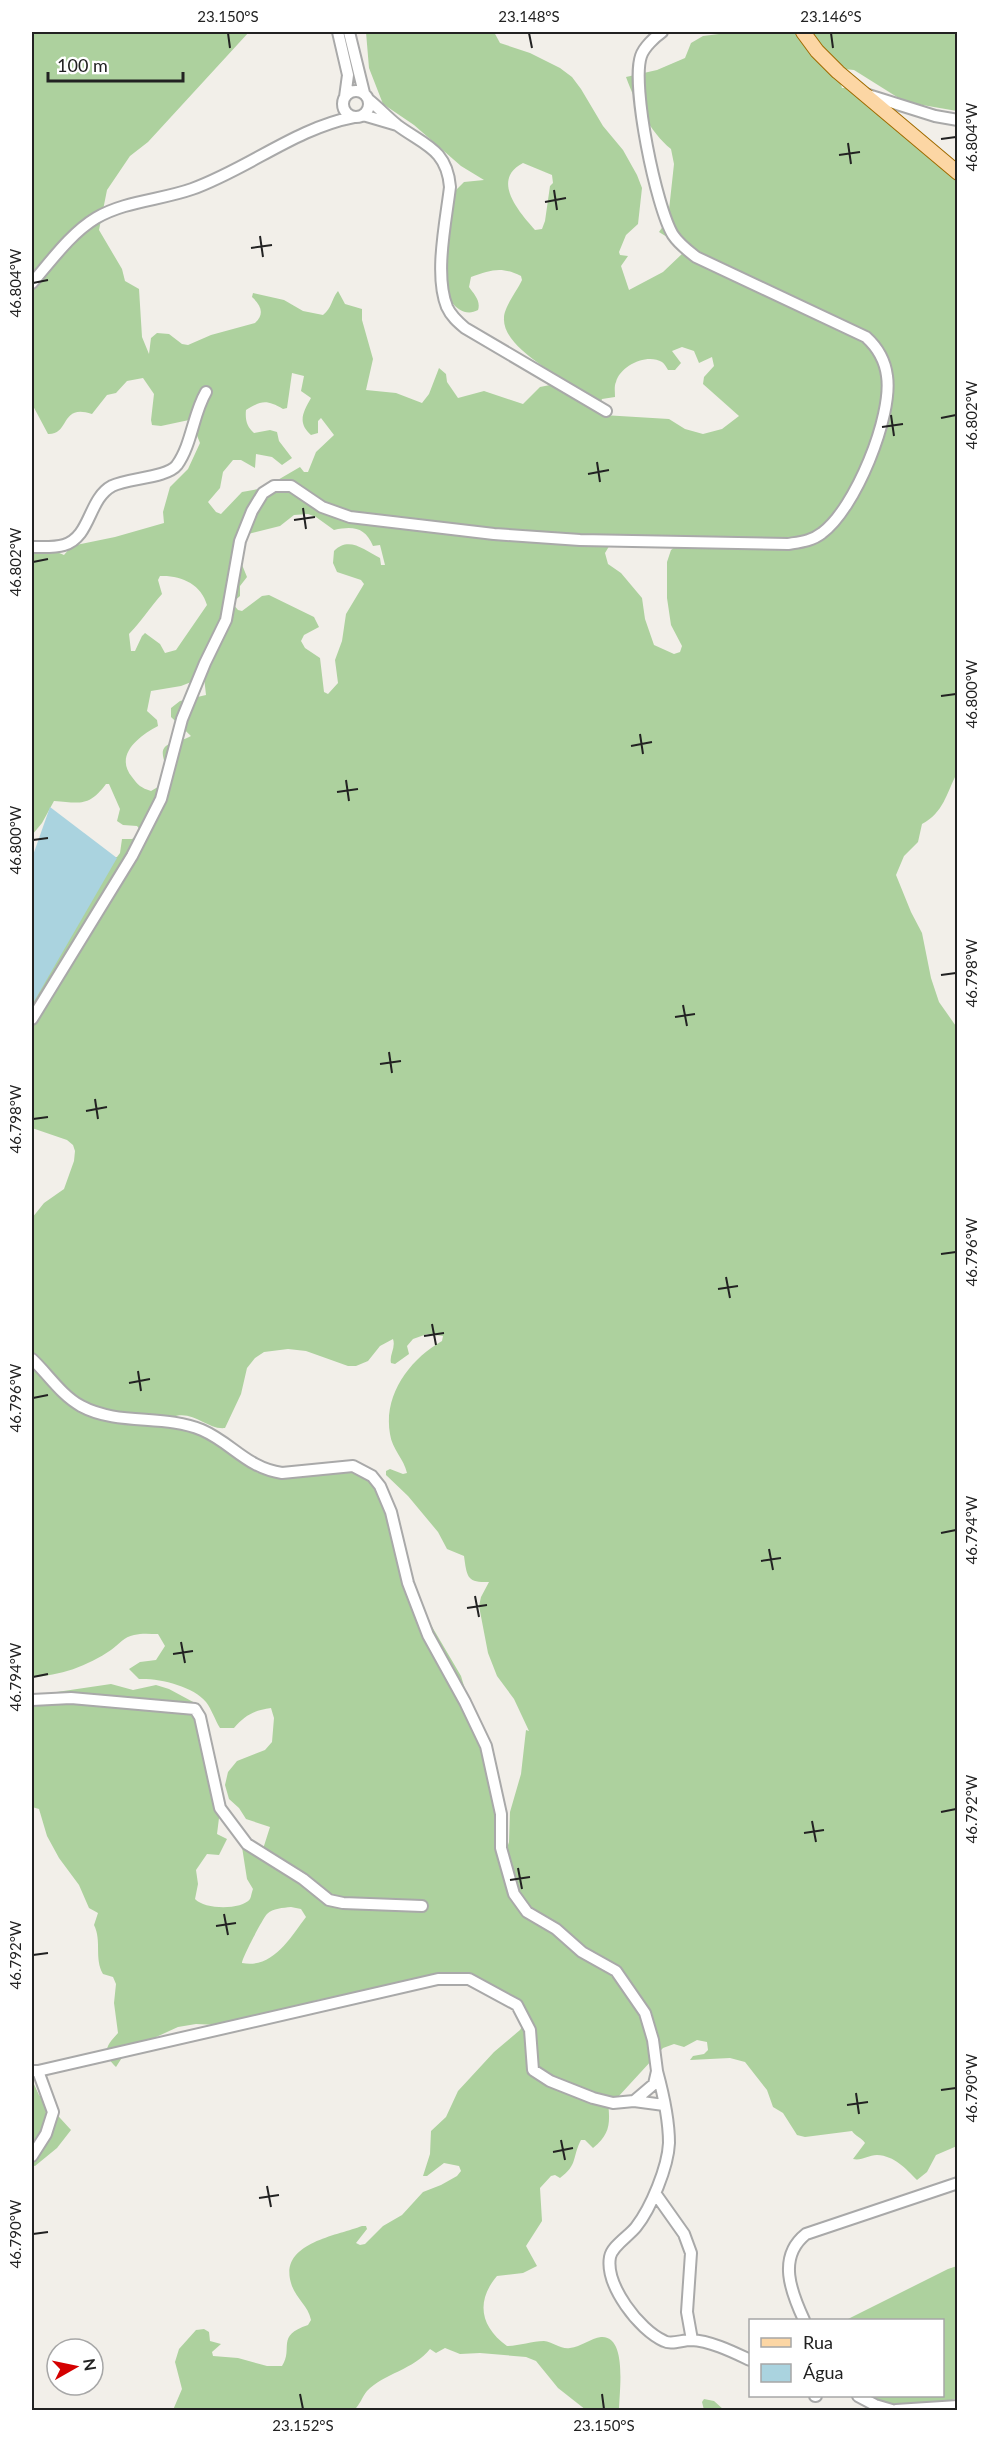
<svg xmlns="http://www.w3.org/2000/svg" width="989" height="2442" font-family="Lato,sans-serif">
  <style>
    .forest { fill: #add19e; fill-rule: evenodd }
    .water { fill: #aad3df }
    .lines { fill: none; stroke-linecap: round; stroke-linejoin: round }
    .minor-casing { stroke: #a9a9a9; stroke-width: 14 }
    .major-casing { stroke: #a06b00; stroke-width: 16 }
    .minor { stroke: #fff; stroke-width: 10 }
    .major { stroke: #fcd6a4; stroke-width: 14 }
    .ticks { fill: none; stroke: #222; stroke-width: 2 }
    .neatline { fill: none; stroke: #222; stroke-width: 2 }
    .ticks-label { font-size: 15px; text-anchor: middle; fill: #222 }
  </style>
  <rect width="100%" height="100%" fill="#f2efe9"/>
  <path class="forest" d="M 32,32 L 249,32 L 148,142 L 130,156 L 107,190 L 99,230 L 122,269 L 125,281 L 139,289 L 142,337 L 149,354 L 151,338 L 157,333 L 169,334 L 182,344 L 188,345 L 211,335 L 255,323 C 265,314 261,305 252,297 L 253,293 L 284,300 L 303,311 L 323,315 C 332,308 331,300 338,291 L 345,304 L 362,309 L 362,320 L 373,359 L 366,390 L 396,393 L 422,403 L 429,394 L 439,368 L 446,374 L 447,382 L 458,398 L 484,391 L 523,404 L 540,387 L 550,385 L 586,397 L 580,389 C 558,375 502,347 504,318 C 504,307 517,291 522,280 L 521,276 C 501,266 491,270 471,277 L 469,287 C 474,294 481,301 478,310 C 460,320 446,297 441,283 L 454,192 L 464,182 L 484,180 L 461,166 L 414,125 L 383,104 L 369,68 L 366,32 L 494,32 L 500,43 L 530,53 L 560,68 L 572,77 L 581,89 L 603,126 L 623,150 L 637,175 L 642,188 L 638,224 L 626,235 L 619,252 L 620,255 L 628,256 L 621,266 L 629,290 L 663,272 L 683,253 L 675,242 L 659,232 L 668,219 L 674,164 L 671,149 C 650,132 635,102 626,77 L 657,70 L 685,58 L 691,43 L 703,36 L 735,32 L 957,32 L 957,111 L 905,102 L 854,70 L 844,69 L 838,74 L 842,88 L 853,88 L 957,171 L 958,597 L 955,609 L 958,613 L 957,773 C 946,794 944,812 922,824 L 918,842 L 904,856 L 896,875 L 911,912 L 922,933 L 931,978 L 939,1002 L 958,1029 L 957,2146 L 936,2155 L 927,2172 L 917,2180 C 905,2168 895,2156 877,2155 C 868,2155 862,2161 853,2159 L 865,2143 C 862,2138 855,2136 852,2131 L 805,2137 L 797,2135 L 783,2113 L 773,2107 L 767,2090 L 745,2062 L 730,2058 L 690,2060 L 693,2056 L 704,2054 L 708,2050 L 707,2042 L 697,2040 L 684,2047 L 674,2044 L 663,2048 L 618,2097 L 608,2101 C 610,2123 611,2133 593,2148 L 585,2140 L 581,2140 C 572,2157 578,2165 560,2178 L 555,2175 L 551,2176 L 540,2188 L 542,2221 L 526,2246 L 537,2266 L 523,2273 L 497,2276 C 475,2302 481,2327 507,2346 C 519,2346 532,2341 544,2341 C 553,2342 562,2350 570,2348 C 581,2347 591,2338 601,2337 C 628,2335 619,2394 619,2410 L 586,2410 L 558,2388 L 536,2361 L 526,2357 L 480,2353 L 460,2354 L 445,2348 L 436,2353 L 430,2349 C 415,2369 383,2374 367,2391 C 362,2397 360,2405 354,2410 L 173,2410 L 182,2389 L 175,2362 L 179,2349 L 196,2330 L 204,2329 L 209,2332 L 210,2341 L 221,2344 L 212,2352 L 213,2356 L 238,2358 L 267,2366 L 282,2366 C 294,2348 275,2336 308,2325 L 311,2320 C 308,2305 295,2298 291,2283 C 279,2243 336,2236 362,2226 L 366,2226 L 367,2229 L 356,2243 L 360,2245 L 365,2244 L 383,2226 L 402,2215 L 423,2192 L 441,2185 L 457,2176 L 461,2171 L 459,2166 L 444,2163 L 427,2176 L 423,2176 L 430,2154 L 431,2131 L 446,2117 L 458,2091 L 494,2052 L 520,2030 L 525,2022 L 525,2012 L 471,1983 L 435,1982 L 317,2000 L 278,2013 L 218,2025 L 196,2024 L 178,2027 L 132,2048 L 123,2056 L 116,2067 C 101,2053 106,2046 118,2033 L 114,2003 L 116,1984 L 113,1977 L 103,1974 C 94,1958 102,1941 94,1925 L 98,1913 L 89,1908 L 79,1885 L 59,1858 L 47,1836 L 39,1809 L 32,1807 L 32,1703 L 50,1693 L 111,1684 L 133,1690 L 156,1685 L 169,1689 L 195,1703 L 202,1714 L 220,1810 L 217,1834 L 227,1839 L 219,1855 L 207,1854 L 196,1870 L 198,1884 L 195,1899 C 205,1910 242,1910 250,1899 C 251,1897 252,1891 253,1889 L 247,1879 L 242,1847 L 244,1844 L 263,1849 L 270,1827 L 246,1819 L 239,1808 L 229,1799 L 225,1785 L 228,1772 L 237,1761 L 265,1750 L 272,1742 L 274,1718 L 271,1708 C 255,1710 245,1715 234,1728 L 220,1728 C 215,1720 212,1710 206,1702 C 193,1686 159,1678 139,1679 L 129,1669 L 140,1662 L 156,1660 L 165,1646 L 158,1634 C 150,1634 142,1633 134,1635 C 124,1637 119,1644 111,1650 C 88,1666 59,1676 32,1677 L 32,1218 L 44,1203 L 64,1189 L 74,1161 L 75,1151 L 73,1145 L 67,1140 L 32,1128 L 32,973 L 101,858 L 117,857 L 120,853 L 122,839 L 132,839 L 142,832 L 137,826 L 123,825 L 117,821 L 120,809 L 109,784 L 106,784 C 89,807 80,803 54,801 L 42,823 L 32,835 L 32,545 L 50,549 L 64,555 L 70,548 L 76,545 L 115,537 L 164,523 L 163,512 L 170,487 L 188,469 L 200,443 L 194,428 L 189,420 L 161,426 L 152,425 L 151,420 L 154,394 L 143,378 L 127,381 L 116,393 L 107,395 L 92,414 C 60,403 70,435 48,434 L 32,404 ZM 523,163 L 552,175 L 553,183 L 550,186 L 545,221 L 542,229 L 535,230 C 520,213 490,180 523,163 ZM 682,347 L 694,351 L 699,363 L 712,357 L 714,366 L 704,377 L 703,384 L 739,416 L 722,429 L 703,434 L 685,429 L 669,419 L 603,415 L 599,408 L 602,399 L 615,397 C 615,392 614,386 616,382 C 620,366 647,353 662,362 C 665,364 666,367 668,370 L 675,370 L 681,363 L 672,351 ZM 292,373 L 304,376 L 301,391 L 311,398 C 303,412 297,423 311,435 L 318,433 L 318,421 L 321,418 L 334,435 L 316,452 L 308,472 L 304,472 L 300,467 L 264,488 L 242,492 L 221,514 L 216,512 L 208,502 L 220,488 L 223,472 L 233,460 L 241,460 L 255,468 L 256,454 L 272,457 L 282,465 L 292,458 L 279,441 L 277,432 L 270,430 L 254,433 C 247,427 245,420 246,410 C 262,400 267,400 283,409 L 287,408 ZM 308,514 L 316,517 L 334,530 C 353,526 365,527 373,546 L 380,545 L 385,565 L 381,565 L 380,558 C 364,550 349,536 334,551 L 333,563 L 337,572 L 361,580 L 364,584 L 346,614 L 342,641 L 335,660 L 338,683 L 328,694 L 324,692 L 320,658 L 305,648 L 301,641 L 304,635 L 319,627 L 314,617 L 269,595 L 262,596 L 242,611 L 238,610 L 232,603 L 240,596 L 240,586 L 247,577 L 236,550 L 240,536 L 280,526 L 294,515 ZM 686,536 L 686,538 L 671,550 L 667,562 L 667,598 L 671,625 L 682,646 L 680,652 L 674,654 L 654,645 L 645,619 L 642,598 L 621,573 L 608,564 L 605,553 L 611,543 L 678,539 ZM 160,576 C 181,575 201,584 207,605 L 176,650 L 165,653 L 160,644 L 145,633 L 142,636 L 135,651 L 131,651 L 129,634 C 142,621 150,607 162,594 L 158,580 ZM 204,677 L 206,695 L 180,701 L 171,708 L 171,717 L 191,736 C 183,741 176,740 169,744 C 157,750 166,761 166,770 C 166,774 164,780 163,784 L 151,791 C 141,788 138,785 132,777 C 114,755 139,736 158,726 L 157,720 L 147,711 L 151,691 L 181,686 ZM 427,1334 L 443,1336 L 442,1341 C 410,1359 383,1395 390,1434 C 392,1449 404,1459 407,1473 L 403,1474 L 390,1469 L 386,1471 L 386,1475 L 408,1496 L 438,1532 L 447,1549 L 464,1556 C 467,1577 467,1583 489,1582 L 481,1597 L 479,1606 L 488,1653 L 497,1676 L 514,1699 L 529,1731 L 526,1730 L 521,1774 L 510,1812 L 509,1842 L 507,1848 L 502,1849 L 483,1738 L 470,1706 L 461,1676 L 414,1596 L 380,1488 L 366,1477 L 345,1471 L 258,1473 L 209,1438 L 172,1417 C 193,1409 207,1430 225,1428 L 241,1394 L 247,1368 L 255,1358 L 264,1352 L 288,1349 L 306,1351 L 348,1366 L 356,1366 L 368,1361 L 380,1346 L 393,1339 C 396,1348 389,1355 391,1363 L 395,1364 L 409,1354 L 407,1346 L 413,1339 ZM 291,1907 L 301,1909 L 306,1917 C 290,1938 273,1969 242,1963 C 242,1958 263,1918 267,1914 C 273,1908 283,1908 291,1907 Z
    M 32,2080 L 39,2095 L 71,2130 L 57,2148 L 35,2166 L 32,2165 Z
    M 957,2266 L 957,2398 L 931,2408 L 891,2410 L 863,2396 L 942,2396 L 942,2320 L 846,2320 L 948,2269 Z
    M 704,2399 L 714,2401 L 724,2410 L 704,2410 L 702,2402 Z"/>
  <path class="water" d="M 50,807 L 117,858 L 32,1005 L 32,858 Z"/>
  <g class="lines">
    <g class="minor-casing">
      <path id="minor" d="M 338,32 L 348,75 L 345,97
        M 349,32 L 364,93
        M343 104a13 13 0 1 1 26 0a13 13 0 1 1-26 0Z
        M 865,94 L 935,116 L 958,120
        M 369,100 C 379,108 387,117 397,125 C 424,145 447,149 450,187 C 446,221 434,275 447,307 C 451,316 458,322 465,328 L 606,411
        M 363,115 L 397,125
        M 32,283 C 51,261 71,233 96,218 C 125,201 161,200 192,189 C 248,169 296,128 354,117
        M 32,547 C 42,547 54,548 64,545 C 91,537 88,499 112,486 C 128,478 167,478 177,465 C 192,444 193,414 206,392
        M 32,1019 L 132,856 L 161,799 L 182,719 L 205,663 L 226,620 L 240,541 L 252,511 L 263,493 L 274,486 L 291,486 L 322,507 L 350,517 L 494,534 L 580,540 L 788,544 C 800,542 812,541 822,533 C 855,509 893,416 887,376 C 885,360 877,347 866,337 L 696,257 C 687,250 679,244 673,235 C 656,207 631,85 641,56 C 644,47 655,37 662,32
        M 32,1359 C 48,1374 61,1395 81,1406 C 118,1426 164,1414 202,1430 C 232,1443 247,1468 282,1473 L 353,1466 L 372,1476 L 380,1486 L 391,1512 L 408,1583 L 428,1635 L 465,1702 L 486,1746 L 501,1814 L 501,1848 L 514,1894 L 527,1912 L 556,1929 L 582,1952 L 616,1971 L 645,2013 L 653,2040 L 657,2071 L 654,2084 L 634,2101 L 613,2103 L 593,2098 L 550,2081 L 533,2070 L 530,2030 L 517,2005 L 469,1979 L 438,1979 L 38,2071
        M 32,1700 L 71,1698 L 195,1709 L 200,1717 L 220,1808 L 247,1844 L 303,1879 L 329,1900 L 343,1903 L 422,1906
        M 657,2071 C 663,2093 669,2120 669,2143 C 668,2167 651,2208 636,2227 C 629,2236 612,2246 610,2257 C 605,2285 639,2330 664,2341 C 671,2345 682,2340 691,2340 C 711,2341 733,2352 750,2360
        M 634,2101 L 664,2105
        M 32,2156 L 46,2134 L 53,2112 L 38,2071 L 32,2071
        M 655,2193 L 684,2234 L 691,2253 L 687,2312 L 692,2340
        M 804,2320 C 791,2292 777,2257 806,2234 L 958,2183
        M 815,2396 L 816,2396
        M 858,2396 L 875,2405 L 892,2410
        M 896,2410 L 958,2406"/>
    </g>
    <g class="major-casing">
      <path id="major" d="M 803,32 L 817,51 L 838,72 L 958,173"/>
    </g>
    <use href="#minor" class="minor"/>
    <use href="#major" class="major"/>
  </g>
  <path class="ticks" d="M 228,33 L 230,48M 529,33 L 532,48M 831,33 L 833,48M 941,139 L 956,137M 848,143 L 851,164M 839,155 L 860,152M 554,190 L 557,210M 545,202 L 566,198M 260,236 L 263,257M 251,248 L 272,245M 33,283 L 48,280M 891,415 L 894,436M 941,418 L 956,415M 882,427 L 903,424M 597,462 L 600,482M 588,474 L 609,470M 303,508 L 306,529M 294,520 L 315,517M 33,562 L 48,559M 941,696 L 956,694M 640,734 L 643,754M 631,746 L 652,742M 346,780 L 349,801M 337,792 L 358,789M 33,840 L 48,838M 941,975 L 956,973M 683,1005 L 687,1026M 675,1017 L 695,1014M 389,1052 L 392,1073M 380,1064 L 401,1061M 95,1099 L 98,1119M 86,1111 L 107,1107M 33,1119 L 48,1117M 941,1254 L 956,1252M 726,1277 L 730,1298M 718,1289 L 738,1286M 432,1324 L 436,1345M 424,1336 L 444,1333M 138,1371 L 141,1391M 129,1383 L 150,1379M 33,1398 L 48,1395M 941,1533 L 956,1530M 769,1549 L 773,1570M 761,1561 L 781,1558M 475,1596 L 479,1617M 467,1608 L 487,1605M 181,1642 L 185,1663M 173,1654 L 193,1651M 33,1677 L 48,1674M 941,1812 L 956,1809M 812,1821 L 816,1842M 804,1833 L 824,1830M 518,1868 L 522,1889M 510,1880 L 530,1877M 224,1914 L 228,1935M 216,1926 L 236,1923M 33,1955 L 48,1953M 941,2090 L 956,2088M 856,2093 L 859,2114M 847,2105 L 868,2102M 561,2140 L 565,2160M 553,2152 L 573,2148M 267,2186 L 271,2207M 259,2198 L 279,2195M 33,2234 L 48,2232M 300,2394 L 303,2409M 602,2394 L 604,2409"/>
  <rect width="989" height="2442" fill="none" stroke="#ffffff" stroke-width="66"/>
  <rect x="749" y="2319" width="195" height="78" fill="#ffffff" stroke="#a7a7a7" stroke-width="1.5"/>
  <rect x="761" y="2338" width="30" height="9" fill="#fcd6a4" stroke="#a7a7a7" stroke-width="1.5"/>
  <text x="803" y="2349" font-size="18" fill="#222222">Rua</text>
  <rect x="761" y="2364" width="30" height="18" fill="#aad3df" stroke="#a7a7a7" stroke-width="1.5"/>
  <text x="803" y="2379" font-size="18" fill="#222222">Água</text>
  <g transform="translate(75 2367) rotate(81)"><circle r="28" fill="#ffffff" stroke="#a7a7a7" stroke-width="1.5"/>
  <path d="M0-4.5L10 22L0 15L-10 22Z" fill="#d40000"/>
  <text y="-9" font-size="16" font-weight="bold" text-anchor="middle" fill="#222222">N</text>
  </g>
  <path d="M48 72v9h135v-9" fill="none" stroke="#222222" stroke-width="3"/>
  <text x="57" y="72" font-size="18" fill="#222222" stroke="#ffffff" stroke-width="4.5" paint-order="stroke">100 m</text>
  <rect x="33" y="33" width="923" height="2376" class="neatline"/>
  <g class="ticks-label">
    <text x="228" y="22">23.150°S</text>
    <text x="529" y="22">23.148°S</text>
    <text x="831" y="22">23.146°S</text>
    <text transform="translate(972 137) rotate(-90)" y="5">46.804°W</text>
    <text transform="translate(16 283) rotate(-90)" y="5">46.804°W</text>
    <text transform="translate(972 415) rotate(-90)" y="5">46.802°W</text>
    <text transform="translate(16 562) rotate(-90)" y="5">46.802°W</text>
    <text transform="translate(972 694) rotate(-90)" y="5">46.800°W</text>
    <text transform="translate(16 840) rotate(-90)" y="5">46.800°W</text>
    <text transform="translate(972 973) rotate(-90)" y="5">46.798°W</text>
    <text transform="translate(16 1119) rotate(-90)" y="5">46.798°W</text>
    <text transform="translate(972 1252) rotate(-90)" y="5">46.796°W</text>
    <text transform="translate(16 1398) rotate(-90)" y="5">46.796°W</text>
    <text transform="translate(972 1530) rotate(-90)" y="5">46.794°W</text>
    <text transform="translate(16 1677) rotate(-90)" y="5">46.794°W</text>
    <text transform="translate(972 1809) rotate(-90)" y="5">46.792°W</text>
    <text transform="translate(16 1955) rotate(-90)" y="5">46.792°W</text>
    <text transform="translate(972 2088) rotate(-90)" y="5">46.790°W</text>
    <text transform="translate(16 2234) rotate(-90)" y="5">46.790°W</text>
    <text x="303" y="2431">23.152°S</text>
    <text x="604" y="2431">23.150°S</text>
  </g>
</svg>
